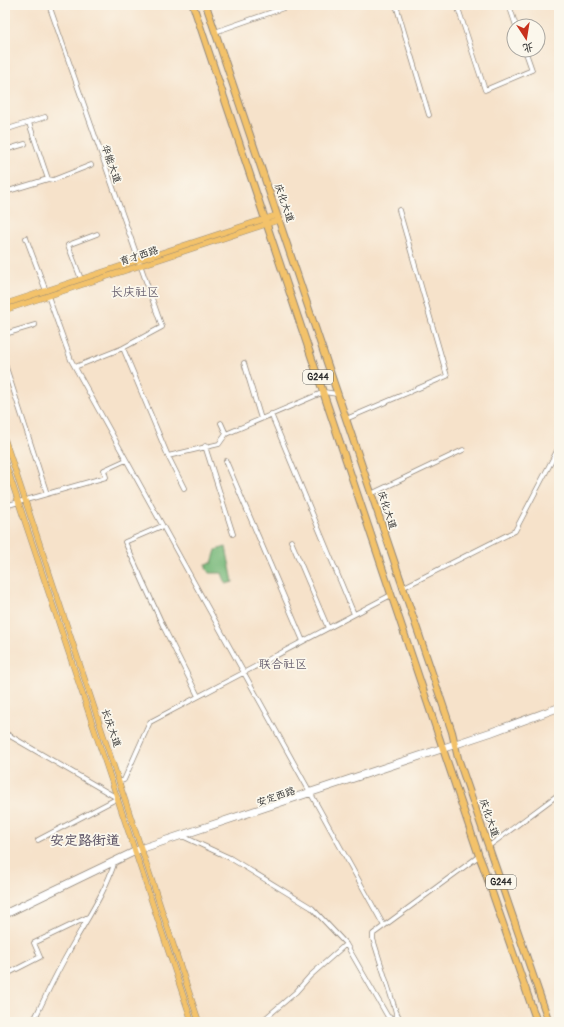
<svg xmlns="http://www.w3.org/2000/svg" width="564" height="1027" font-family="Pangolin,'LXGW WenKai TC',sans-serif">
  <style>
    .forest { fill: #79b97b; stroke: #527253 }
    .lines { fill: none; stroke-linecap: round; stroke-linejoin: round }
    .minor-casing { stroke: #90867a; stroke-width: 5.5 }
    .major-casing { stroke: #90867a; stroke-width: 6 }
    .highway-casing { stroke: #90867a; stroke-width: 8 }
    .minor { stroke: #fff; stroke-width: 4 }
    .major { stroke: #f3c26a; stroke-width: 5 }
    .highway { stroke: #f3c26a; stroke-width: 6 }
    .labels { text-anchor: middle; dominant-baseline: central; stroke-width: 3.5; stroke-linejoin: round; paint-order: stroke }
    .shield { fill: #fbf7ec; stroke: #696865; stroke-width: 1 }
    .shield-label { font-size: 9px; font-weight: bold; fill: #2b2b2b }
    .street-label { font-size: 10px; fill: #2b2b2b; stroke: #fbf7ec }
    .quarter-label { font-size: 12px; fill: #655c6c; stroke: #fbf7ec }
    .district-label { font-size: 14px; font-weight: bold; fill: #655c6c; stroke: #fbf7ec }
  </style>
  <rect width="100%" height="100%" fill="#fbf7ec"/>
  <filter id="ink" filterUnits="userSpaceOnUse"><feTurbulence type="fractalNoise" baseFrequency=".025" numOctaves="2"/><feDisplacementMap in="SourceGraphic" scale="8" xChannelSelector="R" yChannelSelector="G"/><feConvolveMatrix kernelMatrix="1 2 1 2 8 2 1 2 1" color-interpolation-filters="sRGB"/></filter>
  <filter id="wash" filterUnits="userSpaceOnUse"><feTurbulence type="fractalNoise" baseFrequency=".012" numOctaves="4" result="noise"/><feDisplacementMap in="SourceGraphic" scale="16" xChannelSelector="R" yChannelSelector="G"/><feGaussianBlur stdDeviation="0.9" result="paint"/><feColorMatrix in="noise" values="0 0 0 0 0 0 0 0 0 0 0 0 0 0 0 0 0 1.4 0 .05"/><feComposite in="paint" operator="in"/></filter>
  <g filter="url(#wash)">
    <rect width="100%" height="100%" fill="#f6e2ca"/>
    <path class="forest" d="M 226,547 L 233,582 L 226,584 L 222,573 L 209,573 L 206,568 L 206,564 L 212,563 L 216,550 Z"/>
  </g>
  <g filter="url(#ink)">
    <g class="lines">
      <g class="minor-casing">
        <path id="minor" d="M 49,5 L 162,327 L 123,348 L 75,367
          M 396,5 L 429,115
          M 457,5 L 485,90 L 532,70 L 525,50
          M 509,5 L 516,26
          M 215,32 L 292,5
          M 29,123 L 48,179
          M 5,130 L 45,117
          M 5,150 L 25,144
          M 5,192 L 48,179 L 53,180 L 91,165
          M 26,238 L 46,291
          M 81,279 L 68,245 L 97,234
          M 48,296 L 71,360 L 384,926
          M 5,334 L 35,325
          M 123,348 L 168,456 L 184,488
          M 244,363 L 261,419
          M 5,364 L 47,494
          M 271,414 L 354,614
          M 346,419 L 447,376 L 399,210
          M 226,434 L 324,392 L 337,394
          M 205,446 L 233,534
          M 168,456 L 219,444 L 226,434 L 221,423
          M 226,461 L 303,641
          M 371,494 L 463,450
          M 5,506 L 106,477 L 104,470 L 126,460
          M 162,526 L 125,542 L 164,628 L 198,696
          M 291,541 L 328,628
          M 402,588 L 515,531 L 559,447
          M 5,733 L 117,798
          M 119,782 L 124,780 L 150,722 L 391,595
          M 182,836 L 230,858 L 312,908 L 346,944 L 388,1017 L 397,1019
          M 38,840 L 118,798
          M 489,846 L 559,794
          M 5,912 L 141,847 L 490,731 L 559,706
          M 5,916 L 139,851 L 491,734 L 559,709
          M 5,975 L 40,957 L 34,943 L 88,917
          M 395,1009 L 373,939 L 373,934 L 479,856
          M 31,1022 L 36,1016 C 46,995 56,974 68,953 C 84,923 105,894 115,861
          M 261,1022 L 296,992 L 310,976 L 346,944
          M 398,1022 L 395,1009 L 401,1022"/>
      </g>
      <g class="major-casing">
        <path id="major" d="M 5,304 L 277,215
          M 5,310 L 279,220
          M 5,440 L 199,1022
          M 5,462 L 192,1022"/>
      </g>
      <g class="highway-casing">
        <path id="highway" d="M 193,5 L 479,856 L 483,866 L 537,1022
          M 206,5 L 452,732 L 458,758 L 549,1022"/>
      </g>
      <use href="#minor" class="minor"/>
      <use href="#major" class="major"/>
      <use href="#highway" class="highway"/>
    </g>
  </g>
  <g class="labels">
    <g class="shield">
      <rect x="303" y="370" width="30" height="14" rx="3"/>
      <rect x="486" y="875" width="30" height="14" rx="3"/>
    </g>
    <g class="shield-label">
      <text x="318" y="377">G244</text>
      <text x="501" y="882">G244</text>
    </g>
    <g class="street-label">
      <text transform="translate(111 164) rotate(71)">华能大道</text>
      <text transform="translate(284 203) rotate(71)">庆化大道</text>
      <text transform="translate(139 256) rotate(-18)">育才西路</text>
      <text transform="translate(387 510) rotate(72)">庆化大道</text>
      <text transform="translate(111 728) rotate(71)">长庆大道</text>
      <text transform="translate(276 797) rotate(-19)">安定西路</text>
      <text transform="translate(489 818) rotate(71)">庆化大道</text>
    </g>
    <g class="quarter-label">
      <text x="135" y="292">长庆社区</text>
      <text x="283" y="664">联合社区</text>
    </g>
    <g class="district-label">
      <text x="85" y="840">安定路街道</text>
    </g>
  </g>
  <rect width="564" height="1027" fill="none" stroke="#fbf7ec" stroke-width="20"/>
  <g transform="translate(526 38) rotate(168)"><circle r="19" fill="#fbf7ec" stroke="#a8a59f"/>
  <path d="M0-3L7 15L0 10L-7 15Z" fill="#c8321e"/>
  <text y="-6" font-size="11" font-weight="bold" text-anchor="middle" fill="#2b2b2b">北</text>
  </g>
</svg>
